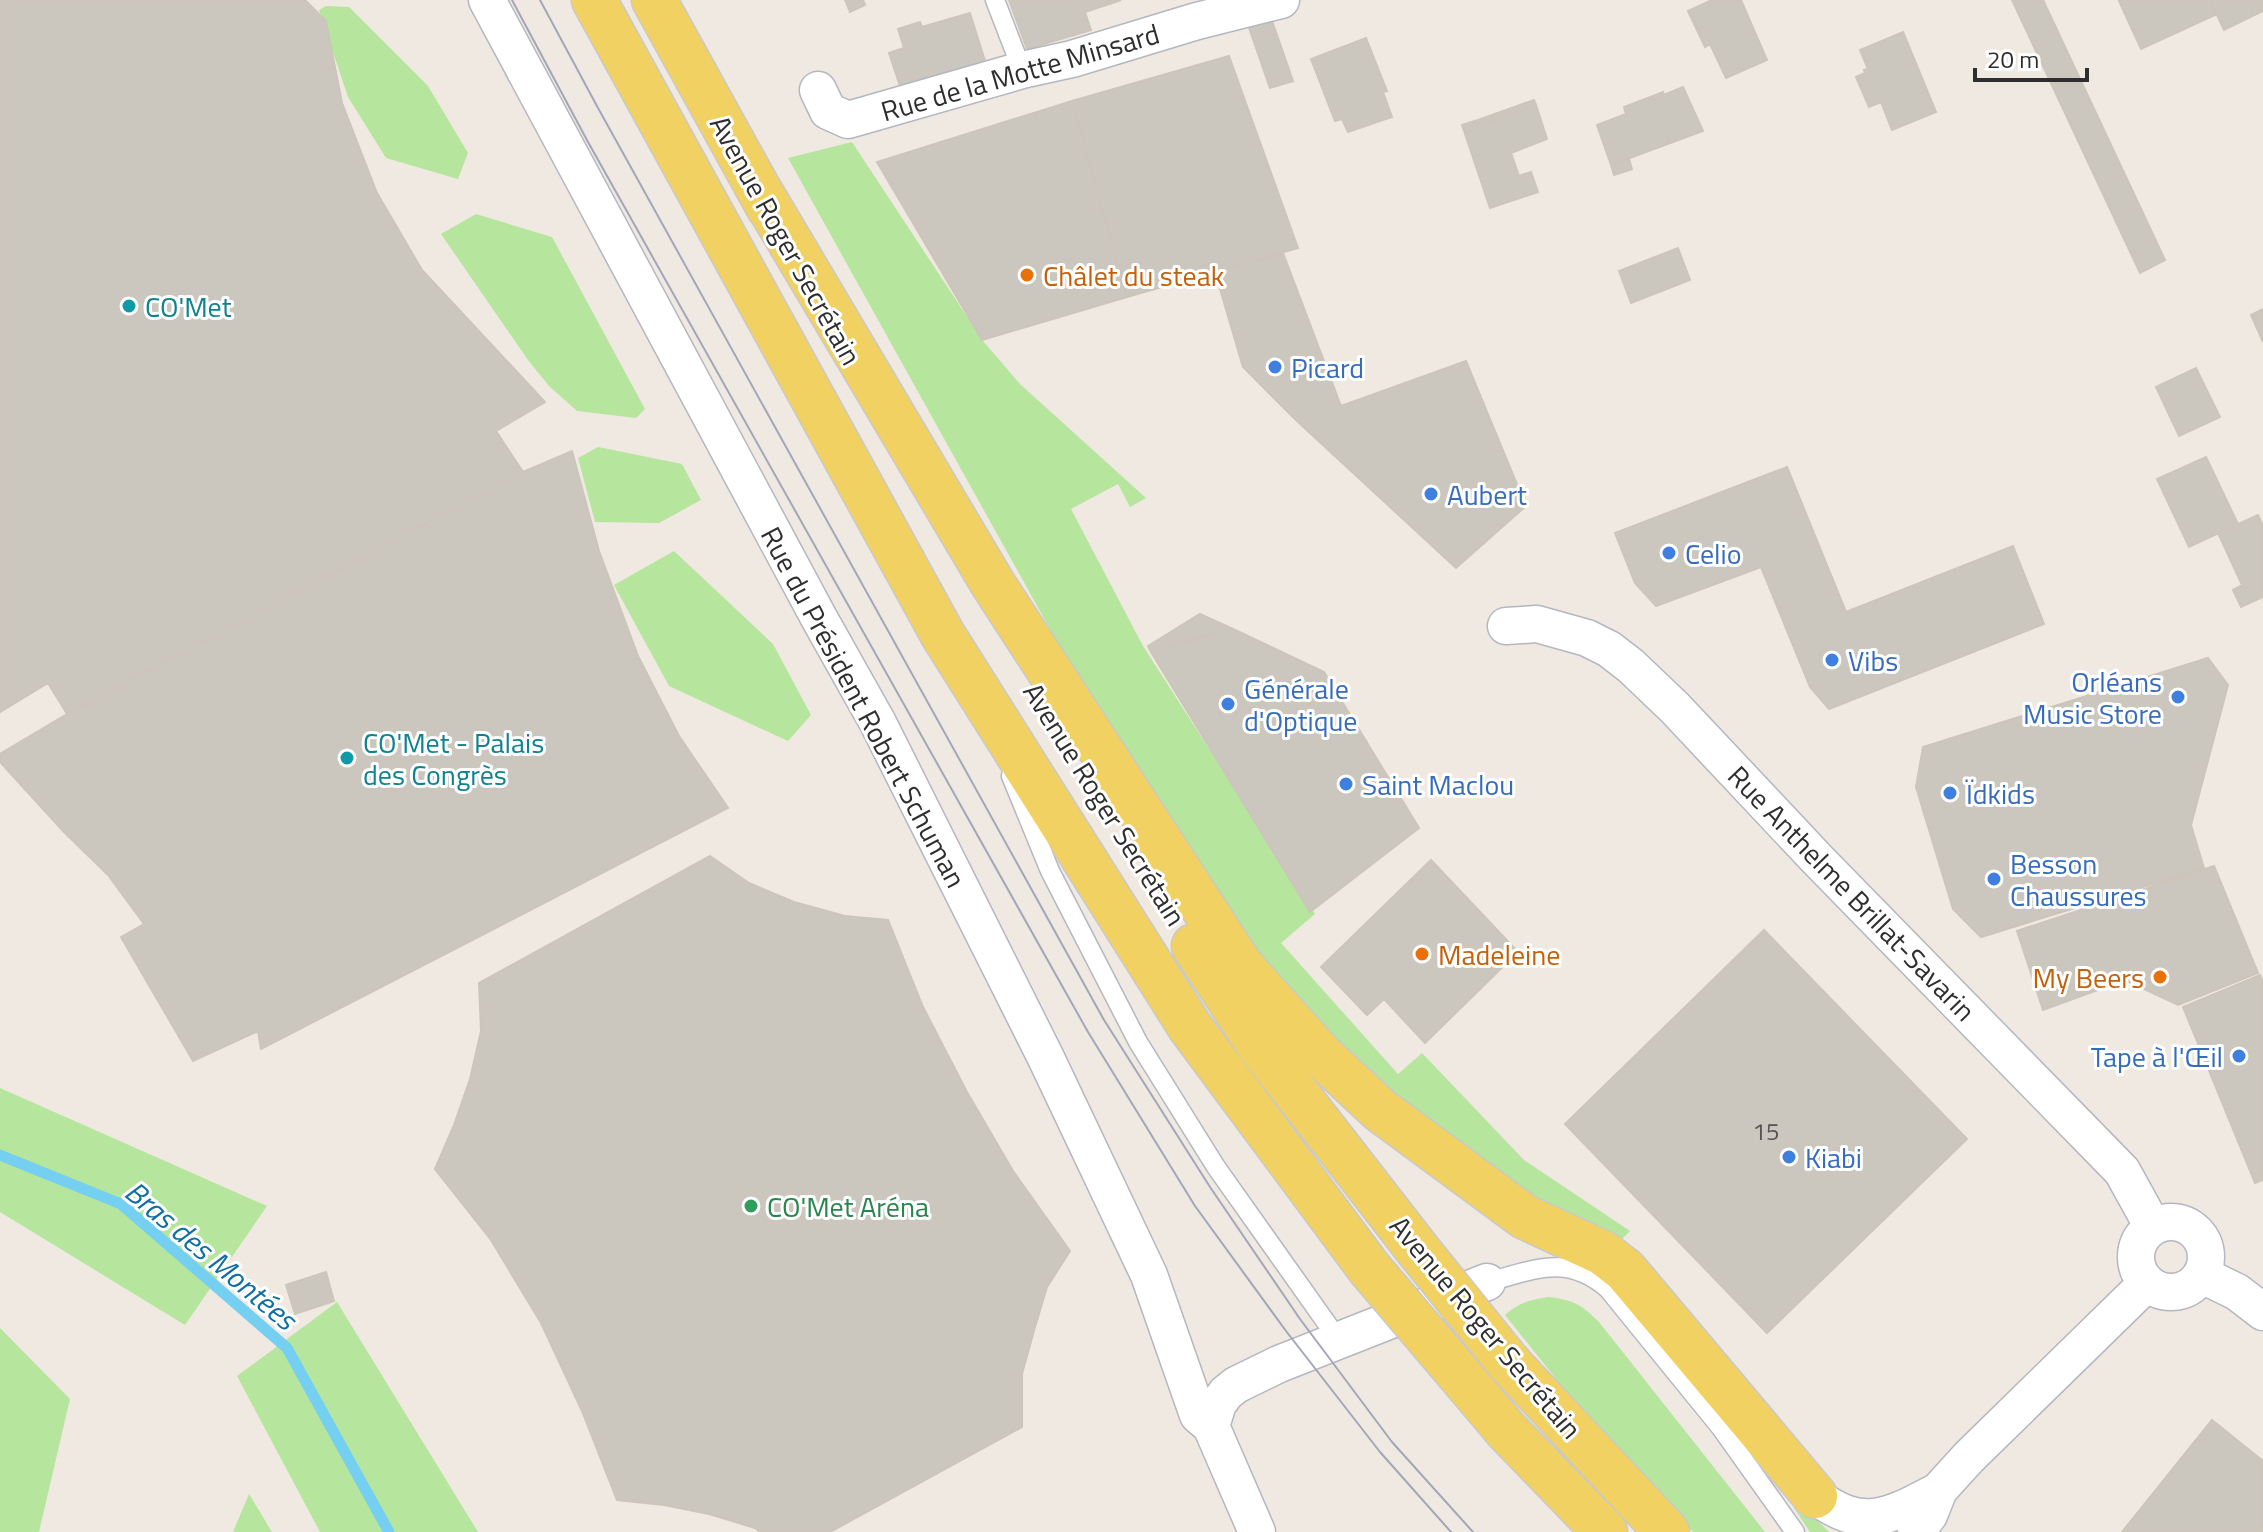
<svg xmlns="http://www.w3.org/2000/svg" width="2263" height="1532" font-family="'Titillium Web',sans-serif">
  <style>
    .green { fill: #b6e59e }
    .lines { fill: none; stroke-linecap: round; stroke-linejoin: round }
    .stream { stroke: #75cff0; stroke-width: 11 }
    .building { fill: #cbc7bf; stroke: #cbc5ba; stroke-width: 2 }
    .service-casing { stroke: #b4b7c1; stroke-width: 21 }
    .minor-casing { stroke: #b4b7c1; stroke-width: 39 }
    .primary-casing { stroke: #c9c9c9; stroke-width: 47 }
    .service { stroke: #fff; stroke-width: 18 }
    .minor { stroke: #fff; stroke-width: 36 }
    .primary { stroke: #f2d163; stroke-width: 44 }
    .tram { stroke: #a3a6b8; stroke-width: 2 }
    .primary-bridge-casing { stroke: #c9c9c9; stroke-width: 47; stroke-linecap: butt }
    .primary-bridge { stroke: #f2d163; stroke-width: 44 }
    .food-dot { fill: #e8710a; stroke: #fff; stroke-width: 3 }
    .culture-dot { fill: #0f9aa8; stroke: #fff; stroke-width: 3 }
    .shop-dot { fill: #3f7fe0; stroke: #fff; stroke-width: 3 }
    .leisure-dot { fill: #2e9e5b; stroke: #fff; stroke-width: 3 }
    .labels { text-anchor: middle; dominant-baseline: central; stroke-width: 6; stroke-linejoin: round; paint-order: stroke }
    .number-label { font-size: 24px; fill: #555452 }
    .street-label { font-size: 28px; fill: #2e2e2e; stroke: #fff }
    .food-label { font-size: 28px; fill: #c56008; stroke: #fff; text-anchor: start }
    .culture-label { font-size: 28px; fill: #0d838f; stroke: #fff; text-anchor: start }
    .shop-label { font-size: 28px; fill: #366cbe; stroke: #fff; text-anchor: start }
    .leisure-label { font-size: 28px; fill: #27864d; stroke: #fff; text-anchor: start }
    .water-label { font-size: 30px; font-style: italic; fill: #0d6fa3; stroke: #fff }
  </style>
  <rect width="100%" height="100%" fill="#efe9e1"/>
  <path class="green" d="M 326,6 L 349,7 L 428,86 L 468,153 L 458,179 L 386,158 L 348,97 L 319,10 Z
    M 852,142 L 983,341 L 1020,384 L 1146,498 L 1130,507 L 1118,484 L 1071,509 L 1143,646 L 1315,914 L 1281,943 L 1398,1074 L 1422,1053 L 1524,1160 L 1630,1231 L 1616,1245 L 1562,1219 L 1374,1097 L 1246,957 L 1155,818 L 788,158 Z
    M 476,214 L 552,237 L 645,409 L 636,418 L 577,411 L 549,386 L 528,360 L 441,234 Z
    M 598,447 L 682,464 L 701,500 L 659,523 L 595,522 L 578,458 Z
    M 674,551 L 773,644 L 811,715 L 788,741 L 669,686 L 614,585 Z
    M 0,1088 L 267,1206 L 185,1325 L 0,1212 Z
    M 1549,1297 C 1573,1300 1581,1304 1599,1322 L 1765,1532 L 1693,1532 L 1588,1419 L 1505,1315 C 1518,1303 1532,1299 1549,1297 Z
    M 337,1302 L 478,1532 L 320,1532 L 237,1376 Z
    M 0,1328 L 70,1399 L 39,1532 L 0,1532 Z
    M 249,1494 L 272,1532 L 233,1532 Z
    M 1800,1502 L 1829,1532 L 1810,1532 L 1794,1508 Z"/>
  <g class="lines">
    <path class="stream" d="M 0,1155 L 121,1204 L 287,1348 L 389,1532"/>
  </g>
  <path class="building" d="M 0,0 L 305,0 L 326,21 L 342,103 L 377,193 L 422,270 L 545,402 L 496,431 L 523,472 L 67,714 L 48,683 L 0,712 Z
    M 845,0 L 863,0 L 865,5 L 850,12 Z
    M 1009,0 L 1121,0 L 1085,12 L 1091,30 L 1027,49 Z
    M 1712,0 L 1741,0 L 1767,60 L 1726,78 L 1710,44 L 1705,47 L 1688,11 Z
    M 2012,0 L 2043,0 L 2165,260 L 2140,273 Z
    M 2122,0 L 2210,0 L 2217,14 L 2141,49 L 2119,1 Z
    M 2210,0 L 2263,0 L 2263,11 L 2224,30 Z
    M 970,13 L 985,61 L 900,86 L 889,53 L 904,48 L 898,29 L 920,22 L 922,27 Z
    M 1270,15 L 1293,81 L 1270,88 L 1247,22 Z
    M 1903,32 L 1936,112 L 1892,130 L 1881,102 L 1869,107 L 1856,77 L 1865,73 L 1864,70 L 1868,69 L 1860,50 Z
    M 1366,38 L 1387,91 L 1383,92 L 1392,117 L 1348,132 L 1342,119 L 1335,121 L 1311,59 Z
    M 1229,56 L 1298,248 L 1127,297 L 1072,101 Z
    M 1683,87 L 1703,131 L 1611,165 L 1597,125 L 1626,114 L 1624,107 L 1663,92 L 1664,95 Z
    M 1534,100 L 1536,105 L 1482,124 L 1481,119 Z
    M 1072,101 L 1127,297 L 982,340 L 877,162 Z
    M 1536,105 L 1547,139 L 1511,153 L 1519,176 L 1531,172 L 1538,192 L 1490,208 L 1462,125 L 1481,119 L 1482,124 Z
    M 1629,159 L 1632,169 L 1614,175 L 1611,165 Z
    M 1678,248 L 1690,280 L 1631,303 L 1619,271 Z
    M 1283,253 L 1341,406 L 1466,361 L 1526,506 L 1456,568 L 1297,421 L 1243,367 L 1215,272 Z
    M 2263,309 L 2263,342 L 2251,315 Z
    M 2196,368 L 2220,417 L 2179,436 L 2156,387 Z
    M 572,451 L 599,551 L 638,656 L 679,736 L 728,808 L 261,1049 L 258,1031 L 193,1061 L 121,937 L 144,924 L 108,875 L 64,832 L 0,762 L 0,754 L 67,714 L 523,472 Z
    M 2206,457 L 2238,524 L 2189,547 L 2157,479 Z
    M 1787,467 L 1846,612 L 2013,546 L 2044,624 L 1829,709 L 1810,687 L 1761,567 L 1656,606 L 1635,583 L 1615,533 Z
    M 2258,515 L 2263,526 L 2263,597 L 2241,607 L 2233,590 L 2242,585 L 2218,533 Z
    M 1200,614 L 1231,628 L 1151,652 L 1148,646 Z
    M 1231,628 L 1324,672 L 1419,828 L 1310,912 L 1151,652 Z
    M 2208,658 L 2228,685 L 2191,825 L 2204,868 L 1981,937 L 1953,909 L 1916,787 L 1923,747 Z
    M 710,856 L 749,883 L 794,902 L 845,916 L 888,920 L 923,1007 L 967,1092 L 1013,1171 L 1070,1251 L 1047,1287 L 1035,1327 L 1022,1374 L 1022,1427 L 830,1532 L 760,1532 L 755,1528 L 709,1514 L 664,1505 L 617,1500 L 582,1411 L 541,1323 L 491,1240 L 435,1169 L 454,1125 L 470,1079 L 481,1031 L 479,983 Z
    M 1431,860 L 1518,952 L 1425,1043 L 1384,999 L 1367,1015 L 1321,967 Z
    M 2214,866 L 2258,973 L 2178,1005 L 2125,980 L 2043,1010 L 2017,931 Z
    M 1764,930 L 1967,1139 L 1767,1333 L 1565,1124 Z
    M 2260,975 L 2263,982 L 2263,1180 L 2255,1183 L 2183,1007 Z
    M 326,1272 L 334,1301 L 295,1314 L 286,1285 Z
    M 2212,1420 L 2263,1461 L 2263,1532 L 2122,1532 Z"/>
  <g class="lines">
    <g class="service-casing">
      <path id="service" d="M 995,0 L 1022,70
        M 1011,776 L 1050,871 L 1138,1042 L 1216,1167 L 1340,1342
        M 1487,1282 C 1535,1270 1566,1253 1608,1289 L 1721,1428 L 1795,1532"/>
    </g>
    <g class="minor-casing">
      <path id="minor" d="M 487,0 L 819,618 L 878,723 L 1046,1058 L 1149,1275 L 1198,1415 L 1211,1426 L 1257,1532
        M 818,90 L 828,111 L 848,120 L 1022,70 L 1072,59 L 1197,21 L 1281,0
        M 1506,626 L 1537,624 L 1587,638 L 1609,649 L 1631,666 L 1675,708 L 1817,859 L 2122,1171 L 2153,1227
        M2136 1257a35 35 0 1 1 70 0a35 35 0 1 1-70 0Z
        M 2202,1275 L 2237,1292 L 2263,1312
        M 1211,1426 L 1218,1404 L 1226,1393 L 1236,1385 L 1279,1364 L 1487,1282
        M 1815,1496 C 1864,1532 1888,1517 1938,1491
        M 1916,1532 L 1929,1515 L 1939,1490 L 1969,1457 L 2147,1283"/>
    </g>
    <g class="primary-casing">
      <path id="primary" d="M 594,0 L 943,635 L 1190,1027 L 1369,1268
        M 654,0 L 769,208
        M 755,183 L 993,584 L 1241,966 L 1320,1054 L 1380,1110 L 1525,1217 L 1603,1253 L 1625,1270 L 1815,1496
        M 1194,946 L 1259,1045 L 1418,1250
        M 1509,1363 L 1667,1532
        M 1470,1387 L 1507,1431 L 1605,1532"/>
    </g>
    <use href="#service" class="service"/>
    <use href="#minor" class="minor"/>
    <use href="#primary" class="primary"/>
    <path class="tram" d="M 512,0 L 588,142 L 1088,1032 L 1195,1206 L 1286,1331 L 1380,1452 L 1451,1532
      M 540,0 L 598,108 L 1104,1020 L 1210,1187 L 1300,1319 L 1392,1442 L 1473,1532"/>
    <g class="primary-bridge-casing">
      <path id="primary-bridge" d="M 1418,1250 L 1509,1363
        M 1369,1268 L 1470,1387"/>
    </g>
    <use href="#primary-bridge" class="primary-bridge"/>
  </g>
  <g class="food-dot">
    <circle cx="1027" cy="275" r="8"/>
    <circle cx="1422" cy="954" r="8"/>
    <circle cx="2160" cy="977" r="8"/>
  </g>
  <g class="culture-dot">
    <circle cx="129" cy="306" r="8"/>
    <circle cx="347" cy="758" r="8"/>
  </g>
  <g class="shop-dot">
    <circle cx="1275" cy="367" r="8"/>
    <circle cx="1431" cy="494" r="8"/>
    <circle cx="1669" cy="553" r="8"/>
    <circle cx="1832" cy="660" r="8"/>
    <circle cx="2178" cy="697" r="8"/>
    <circle cx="1228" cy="704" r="8"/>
    <circle cx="1346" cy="784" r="8"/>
    <circle cx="1950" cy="793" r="8"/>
    <circle cx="1994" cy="879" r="8"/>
    <circle cx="2239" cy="1056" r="8"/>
    <circle cx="1789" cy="1157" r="8"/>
  </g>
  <circle class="leisure-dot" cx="751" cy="1206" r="8"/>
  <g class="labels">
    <g class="number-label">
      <text x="1766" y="1131">15</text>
    </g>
    <g class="street-label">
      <text transform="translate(1020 72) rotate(-16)">Rue de la Motte Minsard</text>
      <text transform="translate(786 240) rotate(61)">Avenue Roger Secrétain</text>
      <text transform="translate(864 707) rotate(62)">Rue du Président Robert Schuman</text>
      <text transform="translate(1105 804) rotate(58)">Avenue Roger Secrétain</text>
      <text transform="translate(1852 893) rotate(46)">Rue Anthelme Brillat-Savarin</text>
      <text transform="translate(1486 1327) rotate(50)">Avenue Roger Secrétain</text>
    </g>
    <g class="food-label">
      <text x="1043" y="275">Châlet du steak</text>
      <text x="1438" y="954">Madeleine</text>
      <text x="2144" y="977" text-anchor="end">My Beers</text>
    </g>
    <g class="culture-label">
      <text x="145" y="306">CO'Met</text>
      <text x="363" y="742">CO'Met - Palais<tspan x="363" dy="32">des Congrès</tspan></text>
    </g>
    <g class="shop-label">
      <text x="1291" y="367">Picard</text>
      <text x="1447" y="494">Aubert</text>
      <text x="1685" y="553">Celio</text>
      <text x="1848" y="660">Vibs</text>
      <text x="2162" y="681" text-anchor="end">Orléans<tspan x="2162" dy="32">Music Store</tspan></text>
      <text x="1244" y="688">Générale<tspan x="1244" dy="32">d'Optique</tspan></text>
      <text x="1362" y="784">Saint Maclou</text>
      <text x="1966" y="793">Ïdkids</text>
      <text x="2010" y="863">Besson<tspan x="2010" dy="32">Chaussures</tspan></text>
      <text x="2223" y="1056" text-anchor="end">Tape à l'Œil</text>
      <text x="1805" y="1157">Kiabi</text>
    </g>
    <g class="leisure-label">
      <text x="767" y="1206">CO'Met Aréna</text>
    </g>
    <g class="water-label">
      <text transform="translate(211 1255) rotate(40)">Bras des Montées</text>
    </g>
  </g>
  <path d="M1975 68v12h112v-12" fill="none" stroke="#2e2e2e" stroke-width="4"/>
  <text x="1987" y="68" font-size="24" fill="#2e2e2e" stroke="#ffffff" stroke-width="6" paint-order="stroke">20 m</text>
</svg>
